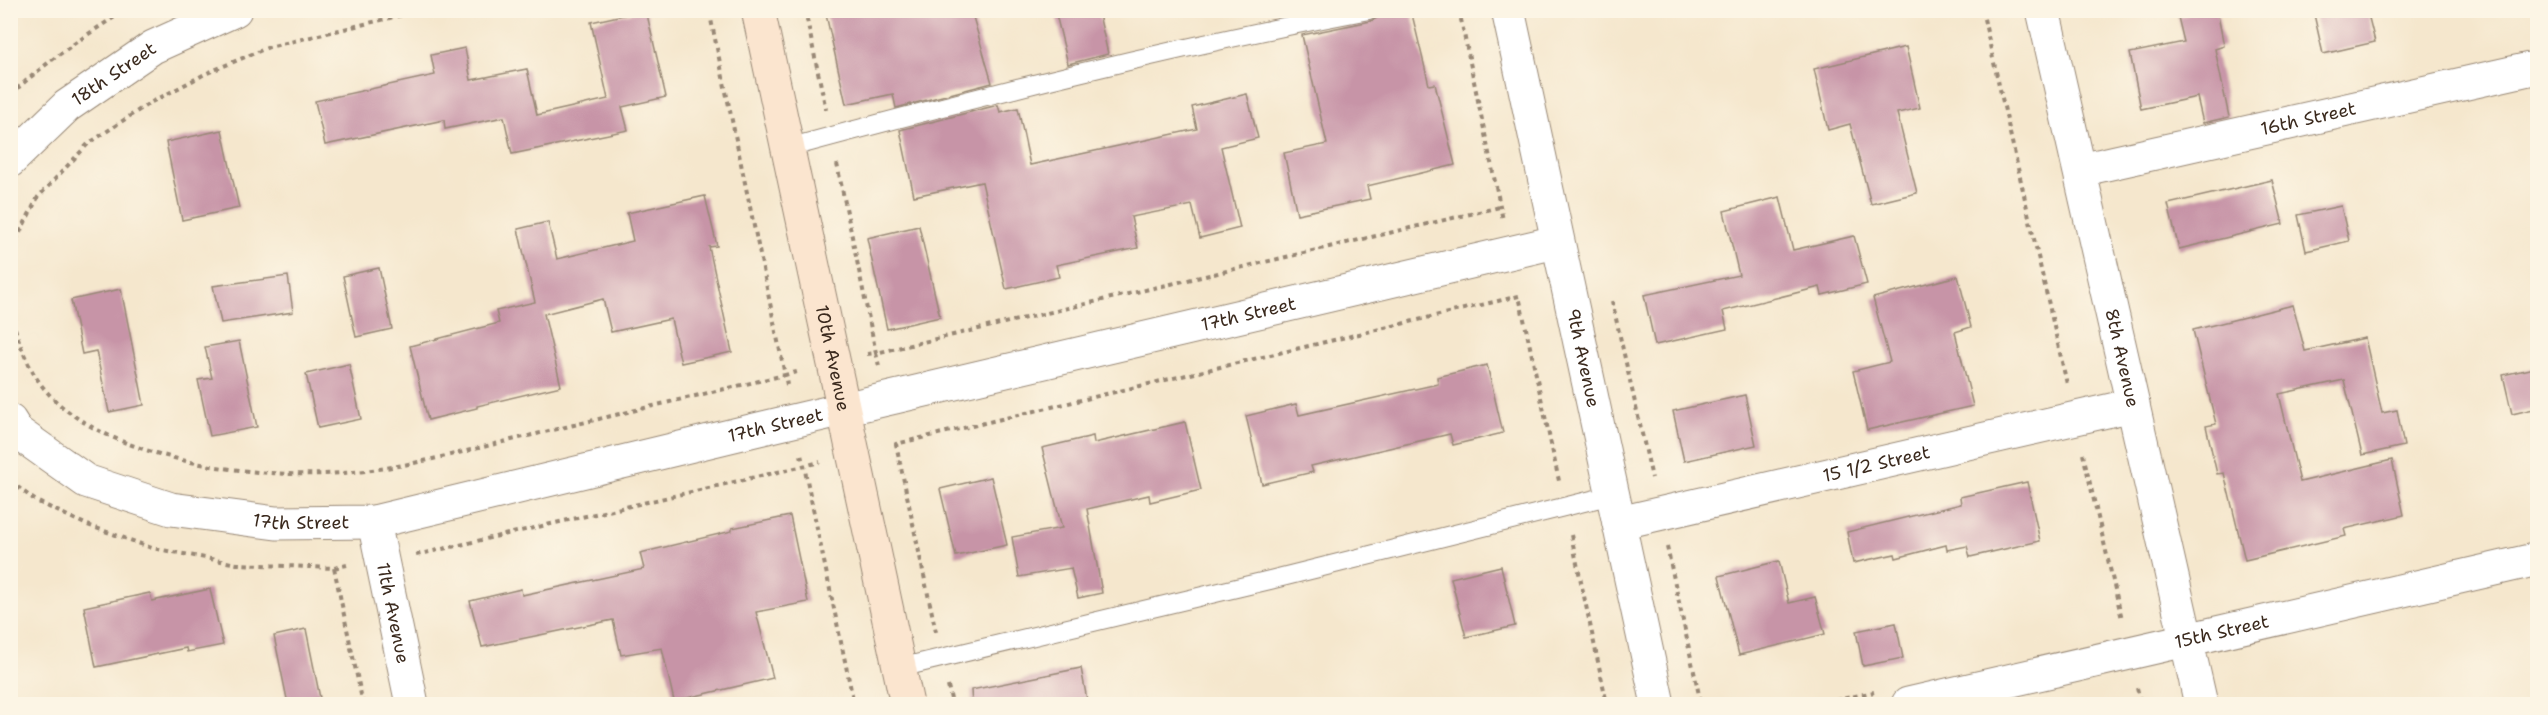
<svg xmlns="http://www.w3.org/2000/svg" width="2548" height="715" font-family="'Shantell Sans',sans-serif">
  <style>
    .building { fill: #c794a7 }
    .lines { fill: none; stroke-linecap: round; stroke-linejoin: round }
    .lane-casing { stroke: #988876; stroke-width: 20 }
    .street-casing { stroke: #988876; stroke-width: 35 }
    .secondary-casing { stroke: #988876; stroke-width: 35 }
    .path { stroke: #988876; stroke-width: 4; stroke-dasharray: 4.5 4.5; stroke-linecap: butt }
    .lane { stroke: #fff; stroke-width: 18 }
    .street { stroke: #fff; stroke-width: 33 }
    .secondary { stroke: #fbe5cf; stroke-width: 33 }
    .labels { text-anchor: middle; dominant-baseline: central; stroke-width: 4.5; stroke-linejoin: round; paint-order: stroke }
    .street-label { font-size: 18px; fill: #3b2a1e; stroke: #fcf5e5 }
  </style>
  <rect width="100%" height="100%" fill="#fcf5e5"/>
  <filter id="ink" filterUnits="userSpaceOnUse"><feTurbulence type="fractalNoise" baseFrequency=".0167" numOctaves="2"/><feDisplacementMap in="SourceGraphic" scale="12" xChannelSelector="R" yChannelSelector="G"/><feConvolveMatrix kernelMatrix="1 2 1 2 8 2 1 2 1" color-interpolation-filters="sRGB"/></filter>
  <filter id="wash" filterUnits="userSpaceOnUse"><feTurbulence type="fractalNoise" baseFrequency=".008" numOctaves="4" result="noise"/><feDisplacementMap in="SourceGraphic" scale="24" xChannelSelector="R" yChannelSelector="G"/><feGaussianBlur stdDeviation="1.35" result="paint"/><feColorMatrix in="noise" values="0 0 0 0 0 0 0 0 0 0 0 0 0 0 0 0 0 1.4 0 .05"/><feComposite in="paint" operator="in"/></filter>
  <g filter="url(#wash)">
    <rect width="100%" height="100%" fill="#f5e7cd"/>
    <g id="blocks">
      <path class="building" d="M 646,10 L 666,97 L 622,107 L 628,130 L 512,154 L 504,117 L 445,129 L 444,120 L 325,145 L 315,101 L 435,75 L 431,55 L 465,48 L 471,80 L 527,69 L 537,115 L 608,99 L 591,22 Z
        M 825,10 L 971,10 L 992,83 L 896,108 L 893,94 L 846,104 Z
        M 1072,10 L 1098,10 L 1108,54 L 1068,64 L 1056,14 Z
        M 1380,10 L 1411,10 L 1429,85 L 1435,84 L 1455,165 L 1367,186 L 1370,199 L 1297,214 L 1284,153 L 1327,144 L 1302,35 L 1371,21 L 1377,18 Z
        M 2205,10 L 2217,10 L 2224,46 L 2215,49 L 2229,117 L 2203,123 L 2197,97 L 2141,109 L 2130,53 L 2184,42 L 2178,17 Z
        M 2313,10 L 2367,10 L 2375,42 L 2323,54 Z
        M 1906,47 L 1920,108 L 1897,113 L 1917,193 L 1871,204 L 1850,124 L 1828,130 L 1814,69 Z
        M 1247,94 L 1258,138 L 1221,147 L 1240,228 L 1200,238 L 1192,205 L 1131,217 L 1138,248 L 1056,265 L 1059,277 L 1006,289 L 982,182 L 914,196 L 900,130 L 998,105 L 1000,112 L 1018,108 L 1030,165 L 1197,129 L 1192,107 Z
        M 222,130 L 239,208 L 182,220 L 166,142 Z
        M 2272,180 L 2283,224 L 2179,249 L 2168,204 Z
        M 705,196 L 717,246 L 709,247 L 732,352 L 681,363 L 671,319 L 611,332 L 603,299 L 544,314 L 561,386 L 477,406 L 477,408 L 428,420 L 410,346 L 499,323 L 496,311 L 535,302 L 518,229 L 548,222 L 557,259 L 633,241 L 627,213 Z
        M 1780,197 L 1793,250 L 1854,236 L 1867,284 L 1822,295 L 1820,287 L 1723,311 L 1727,329 L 1655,345 L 1644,295 L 1739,275 L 1724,211 Z
        M 2341,206 L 2349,241 L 2306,251 L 2298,215 Z
        M 919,226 L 940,317 L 887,329 L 867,238 Z
        M 379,268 L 392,329 L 356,337 L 343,276 Z
        M 288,276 L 293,312 L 221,323 L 213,286 Z
        M 1958,276 L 1971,327 L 1955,332 L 1973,406 L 1867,430 L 1853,371 L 1890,362 L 1873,298 Z
        M 121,289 L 144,405 L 109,412 L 96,351 L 82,354 L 71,300 Z
        M 2293,305 L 2305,351 L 2365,338 L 2382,413 L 2397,410 L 2404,446 L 2362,455 L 2344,380 L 2279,394 L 2300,482 L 2392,460 L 2404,515 L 2344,529 L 2346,536 L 2245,560 L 2224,473 L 2217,474 L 2206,426 L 2216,424 L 2193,330 Z
        M 239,341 L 257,427 L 210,436 L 198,380 L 212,378 L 205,347 Z
        M 349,364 L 361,419 L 318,428 L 306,374 Z
        M 1487,365 L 1503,433 L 1453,445 L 1450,434 L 1311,466 L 1313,472 L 1262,484 L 1246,416 L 1296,404 L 1299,415 L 1438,384 L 1437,377 Z
        M 2538,367 L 2538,408 L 2512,414 L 2503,375 Z
        M 1745,395 L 1756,445 L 1684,461 L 1673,411 Z
        M 1185,422 L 1201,490 L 1150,502 L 1149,495 L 1087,509 L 1102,593 L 1078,598 L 1071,568 L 1019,577 L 1012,537 L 1062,528 L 1042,448 L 1093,436 L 1094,443 Z
        M 991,477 L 1007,545 L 956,556 L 940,489 Z
        M 2027,482 L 2040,541 L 1970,557 L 1967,546 L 1947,550 L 1946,545 L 1896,558 L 1895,554 L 1853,563 L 1847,532 L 1961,504 L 1960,497 Z
        M 790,516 L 808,602 L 756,612 L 773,678 L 674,701 L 662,648 L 621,655 L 613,620 L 482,647 L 470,601 L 521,589 L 522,595 L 644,569 L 640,553 L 732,531 L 732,528 Z
        M 1779,561 L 1789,603 L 1815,597 L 1825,634 L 1739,655 L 1719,576 Z
        M 1501,566 L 1515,626 L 1466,637 L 1451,578 Z
        M 210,589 L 223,645 L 187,652 L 186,648 L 96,667 L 84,607 L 150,593 L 152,601 Z
        M 1896,623 L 1903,658 L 1863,666 L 1856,631 Z
        M 306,629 L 320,698 L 288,704 L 274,636 Z
        M 1081,668 L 1088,705 L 972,705 L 971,690 Z"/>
    </g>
  </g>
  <g filter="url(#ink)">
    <use href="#blocks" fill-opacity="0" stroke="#988876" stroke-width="1.5"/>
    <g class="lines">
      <g class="lane-casing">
        <path id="lane" d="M 788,148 C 980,96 1173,47 1369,10
          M 899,668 L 1270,580 L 1612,495"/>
      </g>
      <g class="street-casing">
        <g id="street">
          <path id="s1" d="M 1508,10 L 1658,704"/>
          <path id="s2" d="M 2043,10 L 2201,704"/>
          <path id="s3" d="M 10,161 L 67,106 L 153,47 L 235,10"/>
          <path id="s4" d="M 2080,170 L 2538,67"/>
          <path id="s5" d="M 10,421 L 17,432 L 86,481 L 171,509 L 276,523 L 374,522 L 763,428 L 1556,242"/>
          <path id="s6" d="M 374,522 L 412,704"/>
          <path id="s7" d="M 1619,523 L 2133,405"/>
          <path id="s8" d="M 1908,704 L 2538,559"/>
        </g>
      </g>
      <g class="secondary-casing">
        <g id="secondary">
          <path id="s9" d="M 758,10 L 907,704"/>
        </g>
      </g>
      <path class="path" d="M 805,10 L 826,110
        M 1459,10 L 1503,220
        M 1982,10 L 2067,384
        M 10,95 C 46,62 85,35 126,10
        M 837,164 L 876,353 L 1500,207
        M 10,294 L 14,244 L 38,197 L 88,144 L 148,104 L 205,74 L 269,47 L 423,10
        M 1612,301 L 1652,478
        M 10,311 C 18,340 27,370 48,393 C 108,460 256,480 342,473 C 404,469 464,451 524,437 C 611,416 698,395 785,375 L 709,10
        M 867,354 L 876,353 L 879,366
        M 787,385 L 785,375 L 800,371
        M 2083,454 L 2122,619
        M 801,455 L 804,466 L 820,462
        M 10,481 L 36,501 L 85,524 L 152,548 L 237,564 L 334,568 L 347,565
        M 1571,535 L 1607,704
        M 1667,547 L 1701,704
        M 416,555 L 804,466 L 854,704
        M 334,568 L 363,704
        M 936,632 L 896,444 L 1519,296 L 1559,481
        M 948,686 L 952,704
        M 2137,688 L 2141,704
        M 1818,704 L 1874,692"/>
      <use href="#lane" class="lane"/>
      <use href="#street" class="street"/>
      <use href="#secondary" class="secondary"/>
    </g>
  </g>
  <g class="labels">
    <g class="street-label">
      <text stroke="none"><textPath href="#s3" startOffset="136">18th Street</textPath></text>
      <text stroke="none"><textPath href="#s4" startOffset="234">16th Street</textPath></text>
      <text stroke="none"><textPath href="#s5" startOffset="1290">17th Street</textPath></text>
      <text stroke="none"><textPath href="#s9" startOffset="356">10th Avenue</textPath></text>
      <text stroke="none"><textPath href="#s2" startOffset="357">8th Avenue</textPath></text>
      <text stroke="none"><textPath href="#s1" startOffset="356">9th Avenue</textPath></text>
      <text stroke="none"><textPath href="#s5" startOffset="804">17th Street</textPath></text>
      <text stroke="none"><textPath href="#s7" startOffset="264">15 1/2 Street</textPath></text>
      <text stroke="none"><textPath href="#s5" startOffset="318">17th Street</textPath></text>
      <text stroke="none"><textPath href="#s6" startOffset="93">11th Avenue</textPath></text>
      <text stroke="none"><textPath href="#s8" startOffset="322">15th Street</textPath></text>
    </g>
  </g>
  <rect width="2548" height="715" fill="none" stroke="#fcf5e5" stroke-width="36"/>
</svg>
